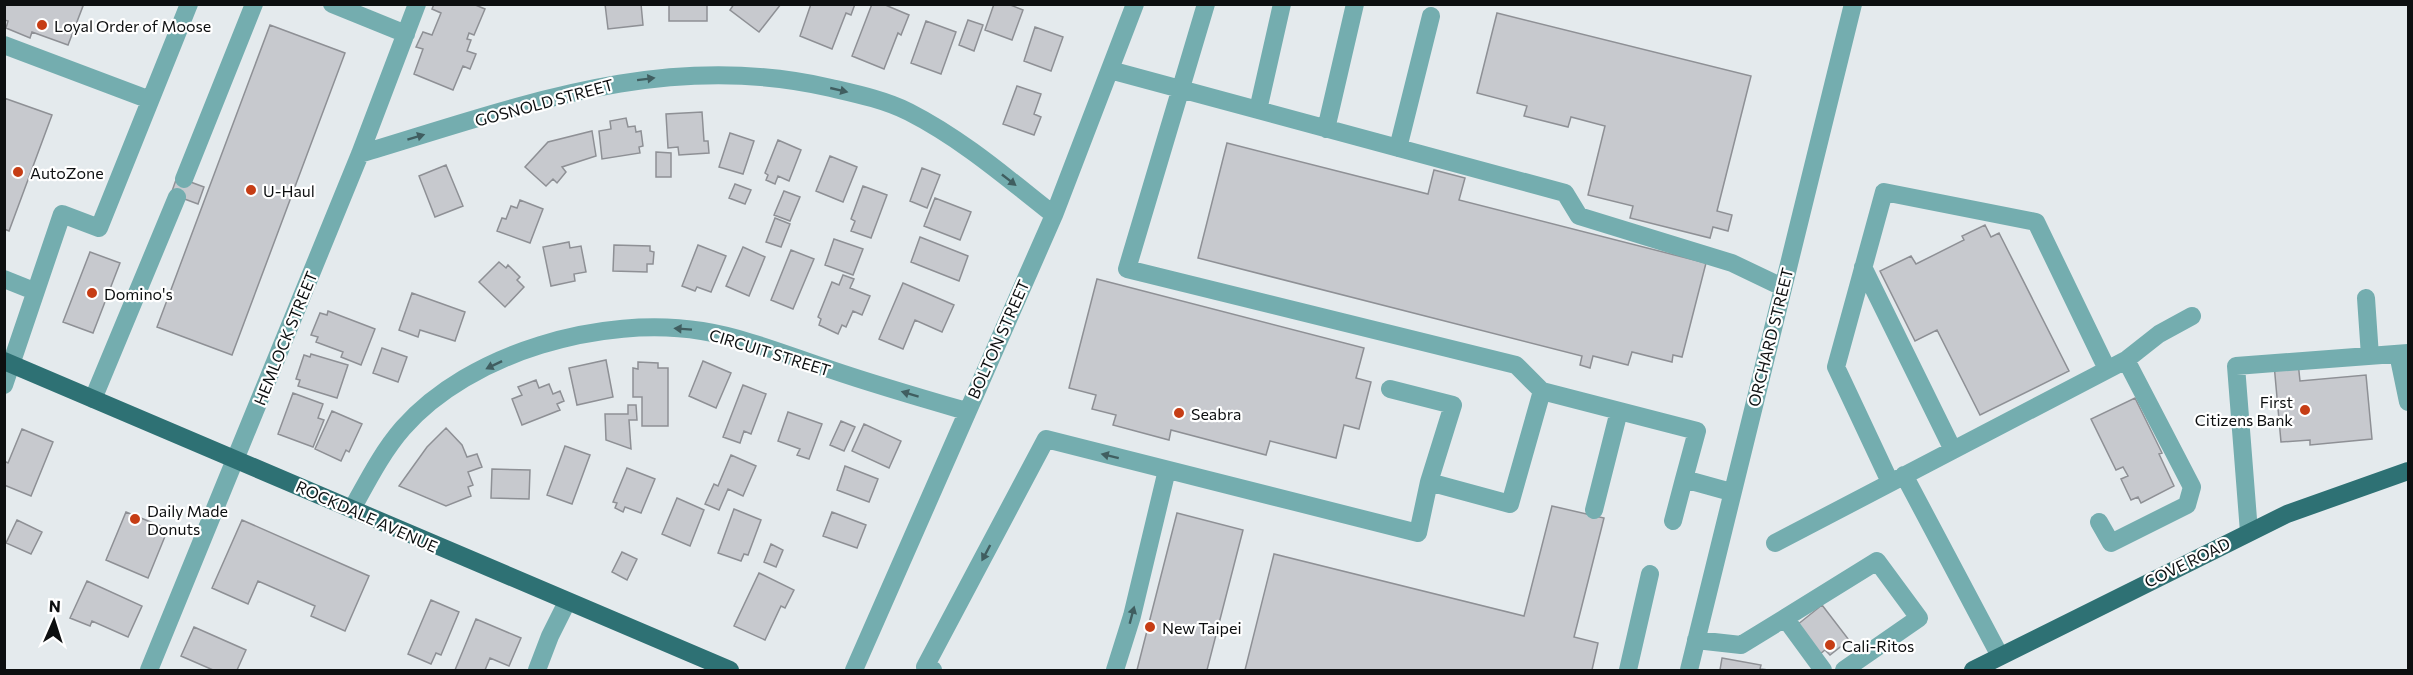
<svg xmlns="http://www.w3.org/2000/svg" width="2413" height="675" font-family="Commissioner,sans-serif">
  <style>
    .building { fill: #c7c9ce; stroke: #8e9095; stroke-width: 1.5 }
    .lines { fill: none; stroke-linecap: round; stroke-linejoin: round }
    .minor { stroke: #74adaf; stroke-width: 18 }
    .major { stroke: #2e7174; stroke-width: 18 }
    .oneway { fill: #405e60 }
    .poi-dot { fill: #c63d15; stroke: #fff; stroke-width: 2 }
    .labels { text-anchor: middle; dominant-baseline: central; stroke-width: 4.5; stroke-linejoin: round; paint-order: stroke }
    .poi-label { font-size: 16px; fill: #0d0f10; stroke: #fff; text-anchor: start }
    .street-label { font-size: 16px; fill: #0d0f10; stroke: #fff }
  </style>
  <rect width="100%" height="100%" fill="#e4eaed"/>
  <path class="building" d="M 4,4 L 79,4 L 83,6 L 68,45 L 32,32 L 30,38 L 6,28 L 8,21 L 4,20 Z
    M 434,4 L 473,4 L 485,9 L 474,35 L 469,33 L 467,39 L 471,40 L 467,51 L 476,54 L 470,69 L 463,66 L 453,90 L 414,74 L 423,49 L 416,47 L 423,32 L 432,35 L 441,13 L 432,9 Z
    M 605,4 L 641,4 L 643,25 L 608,29 Z
    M 669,4 L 707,4 L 707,21 L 669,21 Z
    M 734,4 L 781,4 L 759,32 L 730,10 Z
    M 811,4 L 855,4 L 851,15 L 846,13 L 832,49 L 800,36 Z
    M 872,4 L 883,4 L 909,15 L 901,35 L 898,33 L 884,69 L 852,56 Z
    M 994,4 L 1008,4 L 1023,10 L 1012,40 L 985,30 Z
    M 1497,13 L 1751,76 L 1717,211 L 1732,215 L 1728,231 L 1713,227 L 1710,238 L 1630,218 L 1633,206 L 1588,195 L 1605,126 L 1571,117 L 1568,127 L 1524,116 L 1527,106 L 1477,93 Z
    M 968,20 L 983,25 L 974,51 L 959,45 Z
    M 926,21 L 956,32 L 941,74 L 911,63 Z
    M 270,25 L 345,53 L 232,355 L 157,327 Z
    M 1035,27 L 1063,37 L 1051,71 L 1024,61 Z
    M 1017,86 L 1041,94 L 1034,114 L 1041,117 L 1034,135 L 1003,124 Z
    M 4,98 L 52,115 L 9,231 L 4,229 Z
    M 702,112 L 704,141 L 708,141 L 709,153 L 679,155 L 678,147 L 668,148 L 666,114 Z
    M 626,118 L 628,127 L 635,126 L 636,132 L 641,131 L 643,146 L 639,147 L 640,153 L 602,159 L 599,131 L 611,129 L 610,121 Z
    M 592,131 L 596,156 L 562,167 L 566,172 L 557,183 L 553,179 L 546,186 L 525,167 L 548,142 Z
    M 730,133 L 754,141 L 743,174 L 719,167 Z
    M 778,140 L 801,150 L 789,181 L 778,176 L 775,184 L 766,180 L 768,175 L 765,173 Z
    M 1227,143 L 1428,194 L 1434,170 L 1465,178 L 1459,200 L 1706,263 L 1682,357 L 1673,355 L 1672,362 L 1632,352 L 1628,365 L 1593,356 L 1590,368 L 1580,365 L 1582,356 L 1198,258 Z
    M 656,152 L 671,153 L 671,177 L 656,177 Z
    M 830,156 L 857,167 L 843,202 L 816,191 Z
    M 446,165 L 463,206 L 435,217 L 419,176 Z
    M 922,168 L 940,175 L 927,208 L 910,201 Z
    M 177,177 L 204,187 L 198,204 L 171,194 Z
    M 735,184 L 751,190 L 745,204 L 729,198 Z
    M 863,186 L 887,195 L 871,238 L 851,231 L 855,221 L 851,219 Z
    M 784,191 L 800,197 L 790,221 L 774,215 Z
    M 935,198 L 971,212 L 960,240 L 924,226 Z
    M 520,200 L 543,209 L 530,243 L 497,231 L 502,218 L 506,219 L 511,206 L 517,208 Z
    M 775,218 L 790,224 L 781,247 L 766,242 Z
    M 1985,225 L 1991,237 L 1999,233 L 2069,371 L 1980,415 L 1937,330 L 1915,341 L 1880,271 L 1911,256 L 1916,264 L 1964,240 L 1962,236 Z
    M 920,237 L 968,256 L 959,281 L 911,262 Z
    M 834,239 L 863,249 L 853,275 L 825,265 Z
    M 569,242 L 570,248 L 581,246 L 586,272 L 574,274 L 575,281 L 551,286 L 543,247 Z
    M 614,245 L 650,246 L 650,251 L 654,252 L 653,264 L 647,264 L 647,272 L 613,271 Z
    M 698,245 L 726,256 L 711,292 L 697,287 L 695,291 L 682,286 Z
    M 743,247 L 765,257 L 749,296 L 726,286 Z
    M 791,250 L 814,259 L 793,309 L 771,300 Z
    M 90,252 L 120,263 L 93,333 L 63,322 Z
    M 499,262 L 506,268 L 508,265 L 520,277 L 517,280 L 524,287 L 505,307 L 479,282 Z
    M 843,275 L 854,279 L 850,288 L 870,296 L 862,315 L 853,311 L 846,327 L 842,325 L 838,334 L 819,325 L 821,319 L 818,317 L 832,282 L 839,285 Z
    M 1097,279 L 1364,348 L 1356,378 L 1371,382 L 1359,429 L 1344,425 L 1336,458 L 1270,441 L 1266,455 L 1171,430 L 1169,440 L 1113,425 L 1116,415 L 1092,409 L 1096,395 L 1069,388 Z
    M 903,283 L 954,305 L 942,332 L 915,320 L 903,349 L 879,339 Z
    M 412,293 L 465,312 L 455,341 L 420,330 L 418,337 L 399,330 Z
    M 328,311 L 375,329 L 361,365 L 341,357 L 343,352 L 316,342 L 318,337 L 311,335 L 320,313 L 327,315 Z
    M 382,348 L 407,357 L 398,382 L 373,373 Z
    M 311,354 L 348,365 L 337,398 L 298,386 L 300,380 L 296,379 L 304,355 L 310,357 Z
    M 606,360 L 613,397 L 577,405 L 569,368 Z
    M 703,361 L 731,373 L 716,408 L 689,396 Z
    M 638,362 L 658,363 L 658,368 L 668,368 L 668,426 L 642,426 L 642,397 L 633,397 L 633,368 L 638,369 Z
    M 2298,362 L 2300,381 L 2366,375 L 2372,439 L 2310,445 L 2310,440 L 2281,442 L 2274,364 Z
    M 536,380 L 539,388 L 549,384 L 553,394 L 560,391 L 564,401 L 557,404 L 560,410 L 522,425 L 512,399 L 522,395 L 518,387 Z
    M 743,385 L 766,394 L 751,434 L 744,431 L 740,443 L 723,437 Z
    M 293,393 L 323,404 L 318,418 L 324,420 L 313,447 L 278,434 Z
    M 2135,398 L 2162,453 L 2159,454 L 2174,486 L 2141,503 L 2138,497 L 2131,500 L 2121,479 L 2128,476 L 2123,467 L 2116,470 L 2091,419 Z
    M 628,405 L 636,405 L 637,420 L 629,420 L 631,449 L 606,440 L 605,414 L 628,414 Z
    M 332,411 L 362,424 L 349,452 L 346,450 L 341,461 L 315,449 Z
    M 788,412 L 822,424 L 809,459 L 797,455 L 800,449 L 778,441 Z
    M 841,421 L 855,427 L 844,451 L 830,445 Z
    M 864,424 L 901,441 L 889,468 L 852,451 Z
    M 446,428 L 462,445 L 467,457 L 477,454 L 482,467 L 468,472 L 473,485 L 468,487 L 471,496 L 446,506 L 399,486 L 427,447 Z
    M 22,429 L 53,442 L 31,496 L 4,485 L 4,461 L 8,463 Z
    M 565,446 L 590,455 L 572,504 L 547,495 Z
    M 731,455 L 756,466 L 743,496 L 728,489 L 719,510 L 705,504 L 714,484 L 718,486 Z
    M 845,466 L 878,479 L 869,502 L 837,490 Z
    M 627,468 L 655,479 L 641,513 L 625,507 L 623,512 L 615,508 L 617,503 L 613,502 Z
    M 492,469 L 530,470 L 529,499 L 491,498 Z
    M 677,498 L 704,510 L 690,546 L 662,534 Z
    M 1552,506 L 1604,518 L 1574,637 L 1598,643 L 1592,670 L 1245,670 L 1274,554 L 1524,616 Z
    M 734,509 L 761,520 L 748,555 L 744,554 L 741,561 L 718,553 Z
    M 126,512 L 168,529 L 148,578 L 106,560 Z
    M 832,512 L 866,525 L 857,548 L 823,536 Z
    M 1177,513 L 1243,530 L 1207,670 L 1137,670 Z
    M 17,520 L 42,532 L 31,554 L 6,543 Z
    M 242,520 L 369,576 L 345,631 L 311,616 L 315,606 L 258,581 L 248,604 L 212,588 Z
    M 771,544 L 783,550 L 776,567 L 764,562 Z
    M 622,552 L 637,559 L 627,580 L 612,572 Z
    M 759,573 L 794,590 L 785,608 L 781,606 L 765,640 L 734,626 Z
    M 87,581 L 142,606 L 128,637 L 92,621 L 90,626 L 70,618 Z
    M 431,600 L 459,612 L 441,655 L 436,653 L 431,664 L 408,654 Z
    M 1822,605 L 1849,640 L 1830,655 L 1825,650 L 1820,654 L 1797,625 Z
    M 476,619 L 521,638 L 509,666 L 490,658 L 485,670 L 455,670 Z
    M 194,627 L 246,650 L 237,670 L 213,670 L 181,656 Z
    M 1722,658 L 1761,665 L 1760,669 L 1769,670 L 1720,670 Z"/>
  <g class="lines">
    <path class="minor" d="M 332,4 L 406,34
      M 1206,4 L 1127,269 L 1516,365 L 1542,391 L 1697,431 L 1684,479 L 1731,492
      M 4,45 L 150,100
      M 1110,70 L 1565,193 L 1579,216 L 1732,263 L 1782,287
      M 1258,110 L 1282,4
      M 1326,129 L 1355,4
      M 1398,148 L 1431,16
      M 360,154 C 517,107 665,49 831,88 C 857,94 885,100 909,112 C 962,139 1007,178 1054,215
      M 184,179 L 254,4
      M 1863,267 L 1953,450
      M 4,279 L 34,291
      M 2366,298 L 2370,356
      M 2398,354 L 2408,402
      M 4,385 L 62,214 L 99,228 L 189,4
      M 1390,389 L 1453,405 L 1429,482
      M 93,399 L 177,197
      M 1904,475 L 2000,656
      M 1890,482 L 1836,367 L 1884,192 L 2036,222 L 2107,369
      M 352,509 C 367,482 382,452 403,428 C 470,352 603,315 702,331 C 746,338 789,356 832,370 C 876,385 921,398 966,411
      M 1594,510 L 1619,411
      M 1673,521 L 1684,479
      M 2099,522 L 2111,543 L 2187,505 L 2192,487 L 2126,360
      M 2249,532 L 2236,366 L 2408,353
      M 1775,543 L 2126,360 L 2159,334 L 2192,316
      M 1785,618 L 1877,561 L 1919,618 L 1844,670
      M 1696,640 L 1741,645 L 1785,618 L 1823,670
      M 149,670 L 360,154 L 417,4
      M 537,670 L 550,636 L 567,602
      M 854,670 L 1054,215 L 1135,4
      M 933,670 L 925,667 L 1046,439 L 1418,533 L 1429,482 L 1510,504 L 1542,391
      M 1115,670 L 1132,616 L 1167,470
      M 1628,670 L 1650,574
      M 1689,670 L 1853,4"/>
    <path class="major" d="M 4,361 L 730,670
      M 1973,670 L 2287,514 L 2408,471"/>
  </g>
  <defs><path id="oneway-solid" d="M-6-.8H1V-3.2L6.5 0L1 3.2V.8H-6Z" transform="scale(1.5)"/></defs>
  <g class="oneway">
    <use href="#oneway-solid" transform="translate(646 79) rotate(-7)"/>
    <use href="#oneway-solid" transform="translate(839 90) rotate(13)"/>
    <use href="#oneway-solid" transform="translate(416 137) rotate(-17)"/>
    <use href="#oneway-solid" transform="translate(1009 180) rotate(38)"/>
    <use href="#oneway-solid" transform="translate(683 329) rotate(-176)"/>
    <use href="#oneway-solid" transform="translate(494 365) rotate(154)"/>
    <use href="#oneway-solid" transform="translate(910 394) rotate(-163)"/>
    <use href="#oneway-solid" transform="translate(1110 456) rotate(-166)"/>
    <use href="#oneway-solid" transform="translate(986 553) rotate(118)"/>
    <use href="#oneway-solid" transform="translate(1132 615) rotate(-75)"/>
  </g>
  <g class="poi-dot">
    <circle cx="42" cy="25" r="6"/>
    <circle cx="18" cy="172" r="6"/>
    <circle cx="251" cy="190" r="6"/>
    <circle cx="92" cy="293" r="6"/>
    <circle cx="2305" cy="410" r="6"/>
    <circle cx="1179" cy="413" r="6"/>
    <circle cx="135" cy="519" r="6"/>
    <circle cx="1150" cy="627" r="6"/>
    <circle cx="1830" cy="645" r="6"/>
  </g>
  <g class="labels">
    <g class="poi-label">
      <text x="54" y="25">Loyal Order of Moose</text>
      <text x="30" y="172">AutoZone</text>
      <text x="263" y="190">U-Haul</text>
      <text x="104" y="293">Domino's</text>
      <text x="2293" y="401" text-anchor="end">First<tspan x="2293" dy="18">Citizens Bank</tspan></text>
      <text x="1191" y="413">Seabra</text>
      <text x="147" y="510">Daily Made<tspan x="147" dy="18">Donuts</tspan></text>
      <text x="1162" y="627">New Taipei</text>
      <text x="1842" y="645">Cali-Ritos</text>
    </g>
    <g class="street-label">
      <text transform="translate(544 102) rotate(-15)">GOSNOLD STREET</text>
      <text transform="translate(1770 337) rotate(-76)">ORCHARD STREET</text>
      <text transform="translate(285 338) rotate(-68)">HEMLOCK STREET</text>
      <text transform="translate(998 339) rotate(-66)">BOLTON STREET</text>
      <text transform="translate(770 352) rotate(17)">CIRCUIT STREET</text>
      <text transform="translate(367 516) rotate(24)">ROCKDALE AVENUE</text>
      <text transform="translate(2187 562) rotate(-26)">COVE ROAD</text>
    </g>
  </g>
  <rect width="2413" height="675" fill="none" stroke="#0d0f10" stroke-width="12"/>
  <g transform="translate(54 621) rotate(3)" stroke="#ffffff" stroke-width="4.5" paint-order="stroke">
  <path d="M0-4.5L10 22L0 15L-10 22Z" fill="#0d0f10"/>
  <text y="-9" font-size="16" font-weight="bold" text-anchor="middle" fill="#0d0f10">N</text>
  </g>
</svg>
